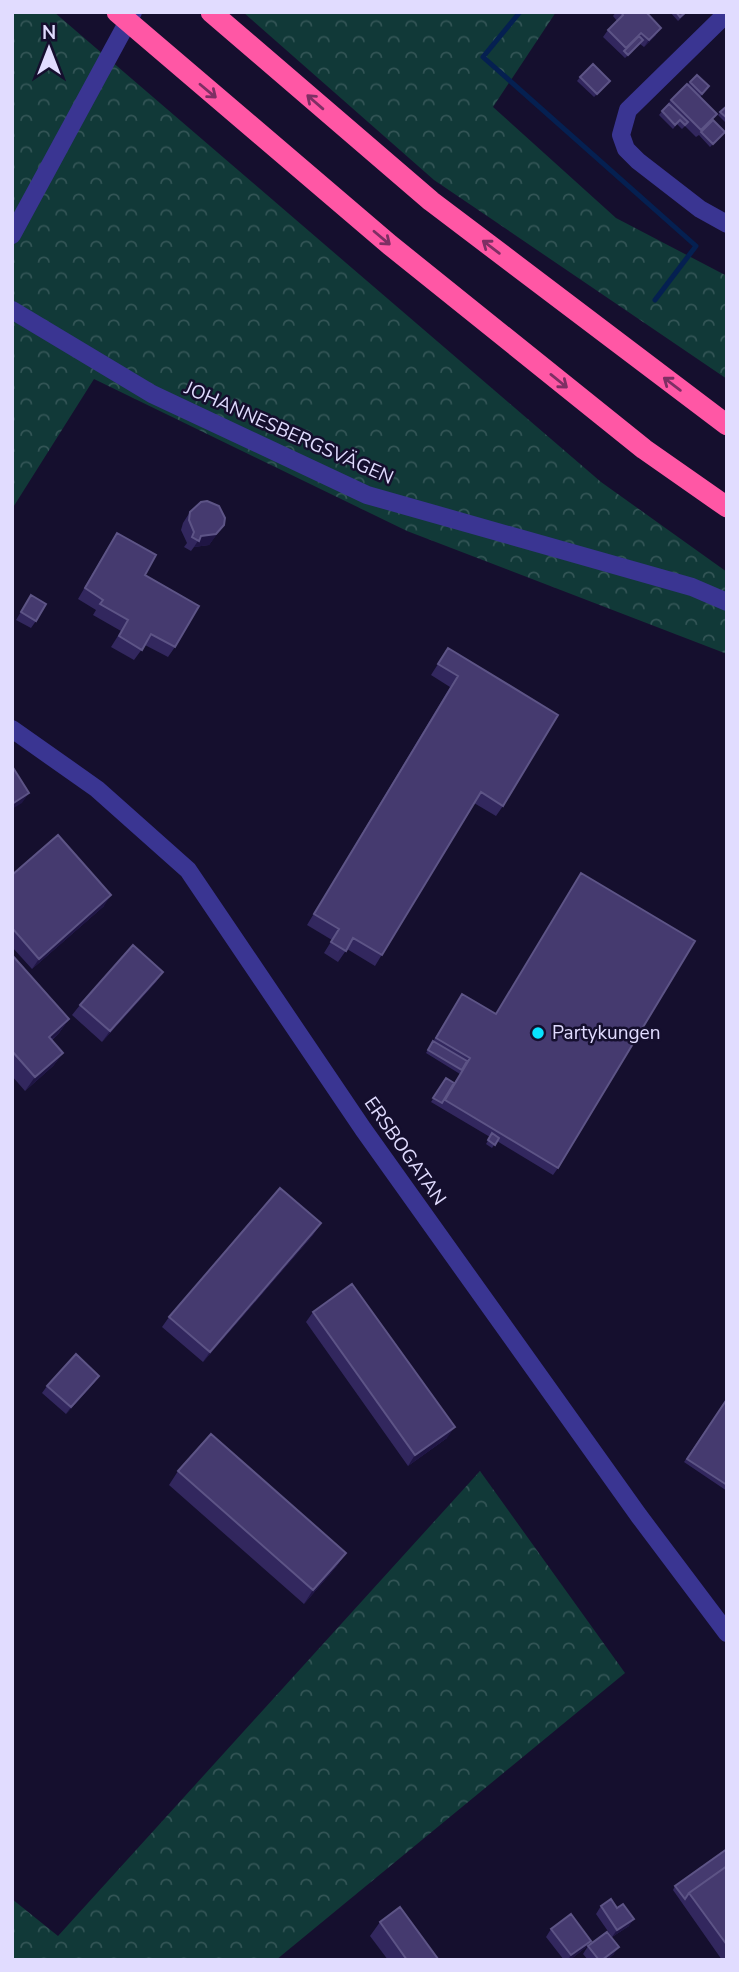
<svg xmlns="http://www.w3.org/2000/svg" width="739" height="1972" font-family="'Nunito Sans',sans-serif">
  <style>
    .forest { fill: url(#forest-crowns) }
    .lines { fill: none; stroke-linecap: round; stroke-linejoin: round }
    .stream { stroke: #052051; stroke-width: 5 }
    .minor { stroke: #3a3592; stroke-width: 18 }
    .highway { stroke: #ff57a5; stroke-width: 21 }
    .wall { fill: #32275e }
    .shaded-wall { fill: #1f1544 }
    .building { fill: #453a6f; stroke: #5d5486; stroke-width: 2 }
    .oneway { stroke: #7e2f64 }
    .poi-dot { fill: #08e3ff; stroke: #150f2e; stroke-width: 2.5 }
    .labels { text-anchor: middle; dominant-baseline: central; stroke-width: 5; stroke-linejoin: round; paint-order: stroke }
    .street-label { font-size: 19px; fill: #e1dcff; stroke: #150f2e }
    .poi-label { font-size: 19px; fill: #e1dcff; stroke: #150f2e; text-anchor: start }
  </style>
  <defs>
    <pattern id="forest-crowns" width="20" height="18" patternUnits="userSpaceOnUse" patternTransform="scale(1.75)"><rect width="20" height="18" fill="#113938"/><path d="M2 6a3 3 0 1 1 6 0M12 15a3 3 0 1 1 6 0" fill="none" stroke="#335556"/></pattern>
  </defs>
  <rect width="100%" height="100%" fill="#150f2e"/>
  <path class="forest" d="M 12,12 L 54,12 L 601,482 L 727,572 L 727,654 L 407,531 L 94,379 L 12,509 Z
    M 243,12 L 556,12 L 493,107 L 616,218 L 727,276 L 727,379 L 434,180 Z
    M 480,1471 L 625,1673 L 276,1960 L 12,1960 L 12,1899 L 58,1936 Z"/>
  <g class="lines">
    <path class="stream" d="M 520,12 L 483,57 L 696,246 L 655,300"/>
    <path class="minor" d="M 727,13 L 628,110 L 621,135 L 626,149 L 638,161 L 700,209 L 727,224
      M 12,235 L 133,12
      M 12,310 L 152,394 L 367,495 L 692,587 L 727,602
      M 12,729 L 97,789 L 188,870 L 363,1129 L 639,1516 L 727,1633"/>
    <path class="highway" d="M 117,12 L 390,245 L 644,449 L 727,507
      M 211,12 L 431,201 L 727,425"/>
  </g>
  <path class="wall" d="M 616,12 L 646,12 L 656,35 L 644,47 L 640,44 L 625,58 L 603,37 L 608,30 L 617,21 L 613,16 Z
    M 670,12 L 687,12 L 678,21 Z
    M 580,77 L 607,84 L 594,97 L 577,81 Z
    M 690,82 L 709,86 L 700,97 L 713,120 L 725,132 L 710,147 L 699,135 L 696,137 L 685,126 L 682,129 L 677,124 L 673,129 L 659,115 L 671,100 Z
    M 727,106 L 727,122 L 726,123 L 718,115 Z
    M 190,512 L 216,535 L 209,545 L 194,547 L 191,551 L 184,547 L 187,543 L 181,530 L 183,523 Z
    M 117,533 L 145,575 L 175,647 L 168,657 L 145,645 L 134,660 L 111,647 L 121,631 L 93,615 L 96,610 L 78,599 L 110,544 Z
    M 31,595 L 36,621 L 31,628 L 16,620 Z
    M 448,648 L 503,806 L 496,816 L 474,803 L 375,966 L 347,949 L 338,962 L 324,953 L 332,940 L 307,925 L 450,687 L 431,675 Z
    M 581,873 L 558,1168 L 553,1175 L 497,1141 L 492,1148 L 486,1144 L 490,1137 L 431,1102 L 446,1078 L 454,1083 L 460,1074 L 426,1053 L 462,994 L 496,1014 Z
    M 12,875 L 104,906 L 32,969 L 12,947 Z
    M 12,955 L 69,1019 L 59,1033 L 52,1040 L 63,1053 L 53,1066 L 25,1091 L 12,1076 Z
    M 163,972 L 156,982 L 102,1042 L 72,1015 L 80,1005 Z
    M 314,1234 L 203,1362 L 162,1327 L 169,1317 Z
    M 313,1312 L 447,1438 L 408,1466 L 306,1322 Z
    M 99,1376 L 94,1383 L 66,1414 L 42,1393 L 47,1386 Z
    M 727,1399 L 727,1491 L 684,1462 Z
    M 178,1471 L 346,1553 L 336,1567 L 304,1604 L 169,1485 Z
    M 727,1849 L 727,1960 L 722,1960 L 673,1890 L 675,1886 Z
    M 601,1906 L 617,1908 L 629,1926 L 612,1937 L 596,1914 Z
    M 380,1922 L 437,1960 L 388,1960 L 370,1936 Z
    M 551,1929 L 591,1941 L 585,1948 L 570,1960 L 564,1960 L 546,1937 Z
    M 588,1946 L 614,1954 L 607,1960 L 588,1960 L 583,1954 Z"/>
  <path class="shaded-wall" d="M 661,28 L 656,35 L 644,47 L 649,40 Z
    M 224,525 L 209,545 L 194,547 L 201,536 Z
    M 29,793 L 22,803 L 12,809 L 12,804 Z
    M 111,895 L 104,906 L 32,969 L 39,959 Z
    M 163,972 L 156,982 L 102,1042 L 110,1031 Z
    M 69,1019 L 59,1033 L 39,1050 L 49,1037 Z
    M 63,1053 L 53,1066 L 25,1091 L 35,1077 Z
    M 321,1223 L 314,1234 L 203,1362 L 210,1352 Z
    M 99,1376 L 94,1383 L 66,1414 L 71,1407 Z
    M 455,1427 L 447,1438 L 408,1466 L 415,1455 Z
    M 346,1553 L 336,1567 L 304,1604 L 313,1590 Z
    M 634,1919 L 629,1926 L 612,1937 L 617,1930 Z
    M 591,1941 L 585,1948 L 570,1960 L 568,1960 L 571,1955 Z
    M 619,1947 L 614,1954 L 607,1960 L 602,1960 Z"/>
  <path class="building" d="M 621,12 L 646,12 L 661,28 L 649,40 L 641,33 L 626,48 L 608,30 L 623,15 Z
    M 676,12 L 686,12 L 680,17 Z
    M 639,36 L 643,40 L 628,55 L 624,51 Z
    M 593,64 L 610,81 L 597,94 L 580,77 Z
    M 697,75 L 709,86 L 702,94 L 690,82 Z
    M 687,84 L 717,114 L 701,130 L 671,100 Z
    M 669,104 L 688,122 L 685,125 L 680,120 L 675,125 L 662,111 Z
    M 727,106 L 727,118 L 720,112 Z
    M 713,120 L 725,132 L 713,144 L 701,132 Z
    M 207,501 L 219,506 L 225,518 L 224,525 L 216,534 L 201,536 L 199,541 L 192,537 L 194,532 L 189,520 L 190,512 L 201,502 Z
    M 117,533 L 156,555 L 145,575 L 199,606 L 175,647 L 151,634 L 142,650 L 119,636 L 128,620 L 100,604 L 103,600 L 85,588 Z
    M 31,595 L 46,604 L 36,621 L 21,612 Z
    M 448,648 L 558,715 L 503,806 L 481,792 L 382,955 L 353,938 L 346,951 L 331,942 L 339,929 L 314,914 L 458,676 L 438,664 Z
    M 12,766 L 29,793 L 12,804 Z
    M 58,835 L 111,895 L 39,959 L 12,928 L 12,875 Z
    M 581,873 L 695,941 L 558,1168 L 445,1100 L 470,1058 L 436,1038 L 462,994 L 496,1014 Z
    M 133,945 L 163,972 L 110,1031 L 80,1005 Z
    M 12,955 L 69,1019 L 49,1037 L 63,1053 L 35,1077 L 12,1051 Z
    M 433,1041 L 467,1061 L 462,1070 L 428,1050 Z
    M 446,1078 L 454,1083 L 442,1103 L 433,1098 Z
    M 492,1133 L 499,1138 L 495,1145 L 488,1140 Z
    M 280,1188 L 321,1223 L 210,1352 L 169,1317 Z
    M 352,1284 L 455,1427 L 415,1455 L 313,1312 Z
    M 76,1354 L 99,1376 L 71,1407 L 47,1386 Z
    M 727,1399 L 727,1485 L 687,1459 Z
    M 211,1434 L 346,1553 L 313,1590 L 178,1471 Z
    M 727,1849 L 727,1866 L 689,1893 L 685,1899 L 675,1886 Z
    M 727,1866 L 727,1945 L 689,1893 Z
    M 611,1899 L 617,1908 L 623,1904 L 634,1919 L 617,1930 L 601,1906 Z
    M 400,1907 L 438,1959 L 436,1960 L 407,1960 L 380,1922 Z
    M 571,1914 L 591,1941 L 571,1955 L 551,1929 Z
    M 607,1932 L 619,1947 L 602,1960 L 599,1960 L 588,1946 Z"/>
  <defs><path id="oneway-shaft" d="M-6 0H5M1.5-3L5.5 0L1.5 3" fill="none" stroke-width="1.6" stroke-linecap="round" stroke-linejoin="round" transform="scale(1.75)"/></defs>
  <g class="oneway">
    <use href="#oneway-shaft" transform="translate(208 91) rotate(40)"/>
    <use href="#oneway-shaft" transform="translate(315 102) rotate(-139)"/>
    <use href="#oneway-shaft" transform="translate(382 238) rotate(40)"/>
    <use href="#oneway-shaft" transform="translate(491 247) rotate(-143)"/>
    <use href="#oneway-shaft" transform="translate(559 381) rotate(39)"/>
    <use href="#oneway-shaft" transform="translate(672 384) rotate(-143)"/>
  </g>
  <circle class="poi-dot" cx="538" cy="1033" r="7"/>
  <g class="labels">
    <g class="street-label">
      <text transform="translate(289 433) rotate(24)">JOHANNESBERGSVÄGEN</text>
      <text transform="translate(405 1151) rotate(55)">ERSBOGATAN</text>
    </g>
    <g class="poi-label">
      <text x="552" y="1033">Partykungen</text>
    </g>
  </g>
  <rect width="739" height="1972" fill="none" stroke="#e1dcff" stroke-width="28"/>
  <g transform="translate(49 49)" stroke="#150f2e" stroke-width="5" paint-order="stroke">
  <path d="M0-5L12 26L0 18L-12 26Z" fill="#e1dcff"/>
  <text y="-10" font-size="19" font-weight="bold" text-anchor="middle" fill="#e1dcff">N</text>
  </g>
</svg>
